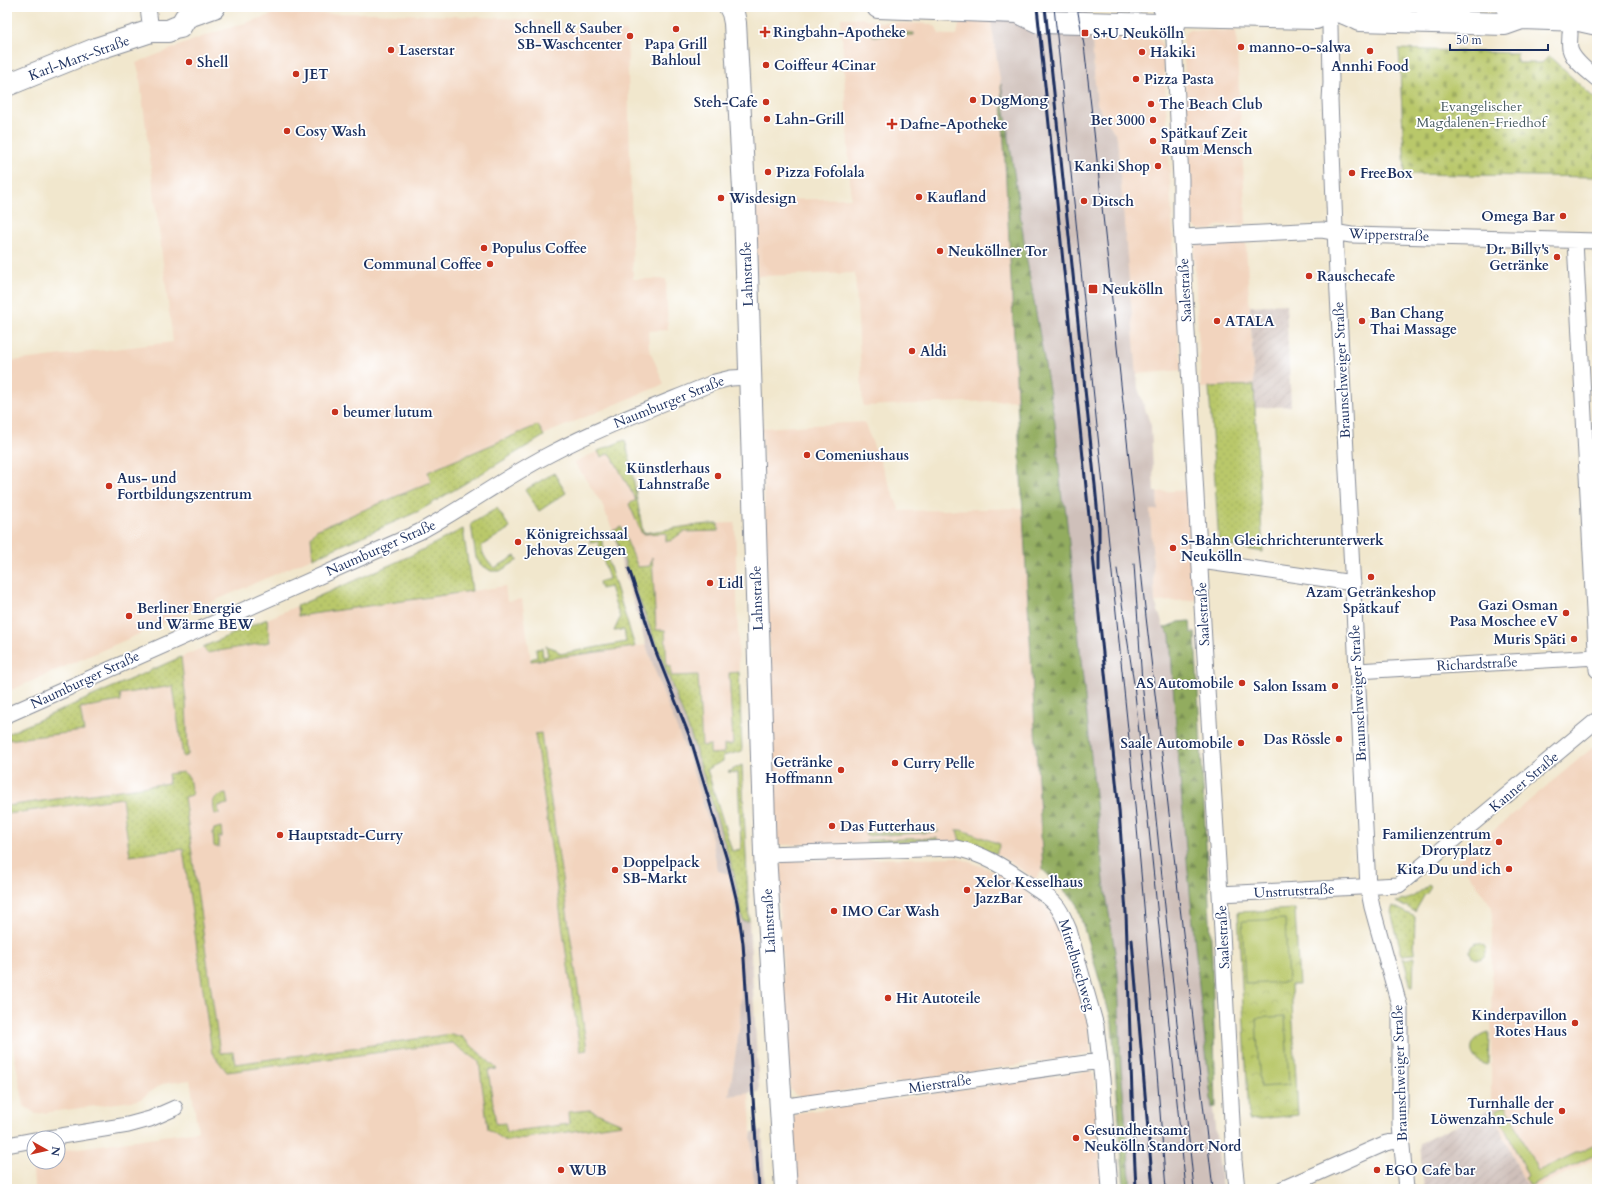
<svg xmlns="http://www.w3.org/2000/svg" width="1604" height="1196" font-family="Cardo,serif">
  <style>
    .built { fill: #f2d4be }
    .industrial { fill: url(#industrial-furrows) }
    .railway { fill: #cfc0ba }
    .grass { fill: url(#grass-dots); stroke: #6a7c64 }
    .forest { fill: url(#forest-firs); stroke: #566e5e }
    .cemetery { fill: url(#cemetery-stones); stroke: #6a7c64 }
    .park { fill: url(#park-crowns); stroke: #6a7c64 }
    .pitch { fill: #b9c86b; stroke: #6a7c64 }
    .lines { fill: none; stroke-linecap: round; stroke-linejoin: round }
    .street-casing { stroke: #868b96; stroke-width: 17 }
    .secondary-casing { stroke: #868b96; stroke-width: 24 }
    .street { stroke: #fff; stroke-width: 15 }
    .secondary { stroke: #fff; stroke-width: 22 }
    .tram { stroke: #1b2f5e; stroke-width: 1 }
    .rail { stroke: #1b2f5e; stroke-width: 3 }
    .poi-dot { fill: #c8321e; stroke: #fff; stroke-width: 1.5 }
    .labels { text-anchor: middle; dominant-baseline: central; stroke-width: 3.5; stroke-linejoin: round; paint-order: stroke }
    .poi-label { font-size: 14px; font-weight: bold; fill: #1b2f5e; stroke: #fff; text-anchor: start }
    .street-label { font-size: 14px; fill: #1b2f5e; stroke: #fff }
    .park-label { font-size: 14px; fill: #4a5d62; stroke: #fff }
  </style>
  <defs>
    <pattern id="industrial-furrows" width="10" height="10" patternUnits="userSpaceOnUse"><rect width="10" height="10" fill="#cfc0ba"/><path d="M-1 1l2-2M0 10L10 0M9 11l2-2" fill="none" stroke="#b1a5a2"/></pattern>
    <pattern id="grass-dots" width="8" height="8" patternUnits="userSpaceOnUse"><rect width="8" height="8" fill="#b9c86b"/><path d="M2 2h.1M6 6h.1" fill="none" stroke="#9eac5f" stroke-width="1.8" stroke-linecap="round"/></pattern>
    <pattern id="forest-firs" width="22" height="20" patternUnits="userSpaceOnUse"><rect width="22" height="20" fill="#92ac5f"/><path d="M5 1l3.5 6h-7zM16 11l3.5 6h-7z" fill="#768c52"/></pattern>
    <pattern id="cemetery-stones" width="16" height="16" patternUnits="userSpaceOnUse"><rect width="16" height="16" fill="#b9c86b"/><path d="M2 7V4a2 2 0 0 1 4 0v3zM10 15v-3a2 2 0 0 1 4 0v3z" fill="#9eac5f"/></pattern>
    <pattern id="park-crowns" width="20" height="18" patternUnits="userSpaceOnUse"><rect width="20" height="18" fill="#b9c86b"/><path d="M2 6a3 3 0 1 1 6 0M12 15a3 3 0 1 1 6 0" fill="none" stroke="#9eac5f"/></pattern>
  </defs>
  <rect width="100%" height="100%" fill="#fff"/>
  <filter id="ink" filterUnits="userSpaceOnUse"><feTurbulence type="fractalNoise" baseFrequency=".025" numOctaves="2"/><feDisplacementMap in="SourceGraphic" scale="8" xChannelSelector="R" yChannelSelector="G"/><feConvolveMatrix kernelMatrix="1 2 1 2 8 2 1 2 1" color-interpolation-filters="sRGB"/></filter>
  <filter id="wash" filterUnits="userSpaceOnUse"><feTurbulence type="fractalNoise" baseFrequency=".012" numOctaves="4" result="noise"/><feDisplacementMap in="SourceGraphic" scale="16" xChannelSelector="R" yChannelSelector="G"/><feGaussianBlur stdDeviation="0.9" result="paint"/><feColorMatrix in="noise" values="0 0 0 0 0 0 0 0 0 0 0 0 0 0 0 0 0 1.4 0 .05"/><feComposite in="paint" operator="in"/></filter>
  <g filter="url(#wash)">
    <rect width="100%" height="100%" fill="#f1e7cd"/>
    <path class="built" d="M 373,13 L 502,18 L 544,21 L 544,25 L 561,26 L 561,31 L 627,31 L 633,279 L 666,279 L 668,330 L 648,331 L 649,348 L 664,384 L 431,482 L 432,496 L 419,511 L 7,692 L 7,330 L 9,330 L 13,361 L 173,342 L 139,72 L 136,63 L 204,36 L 273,14 Z
      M 841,18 L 861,18 L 881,22 L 931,24 L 936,27 L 939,34 L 945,35 L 957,35 L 959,25 L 962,22 L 991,21 L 1001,84 L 1017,400 L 863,406 L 855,273 L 757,276 L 754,201 L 851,198 Z
      M 1191,30 L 1236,31 L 1246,224 L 1216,226 L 1212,230 L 1199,230 L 1194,226 L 1193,223 L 1183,42 L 1185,33 Z
      M 1096,32 L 1152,36 L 1160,41 L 1163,47 L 1179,349 L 1184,370 L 1136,374 L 1117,137 L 1097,104 L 1094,73 L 1092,39 Z
      M 1204,242 L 1208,246 L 1246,243 L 1254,385 L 1201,388 L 1194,252 L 1197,245 Z
      M 864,422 L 900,511 L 1023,508 L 1043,870 L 1035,879 L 999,855 L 960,841 L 776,845 L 762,428 Z
      M 625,440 L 630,460 L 643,533 L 690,525 L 735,523 L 741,749 L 703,761 L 660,647 L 602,504 L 574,462 Z
      M 1190,490 L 1196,600 L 1155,602 L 1150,510 L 1158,509 L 1157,492 Z
      M 463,529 L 472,591 L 505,586 L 507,601 L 522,599 L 531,661 L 646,645 L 664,696 L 688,756 L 708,820 L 718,871 L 729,874 L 736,912 L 741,989 L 740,1024 L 729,1096 L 749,1093 L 754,1189 L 35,1189 L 32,1165 L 34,1162 L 58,1162 L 58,1151 L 198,1131 L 190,1080 L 162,1084 L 139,1100 L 36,1114 L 24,1106 L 7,1016 L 7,734 L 410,556 Z
      M 1597,744 L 1597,1158 L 1533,1189 L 1528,1189 L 1492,1111 L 1496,1109 L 1491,1099 L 1492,907 L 1471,877 L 1457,861 Z
      M 956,857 L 997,872 L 1040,901 L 1055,916 L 1064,935 L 1089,1026 L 1091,1054 L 802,1097 L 794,1094 L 790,1089 L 777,869 L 778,867 L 782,863 L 787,861 Z
      M 1091,1071 L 1094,1075 L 1102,1189 L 797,1189 L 793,1119 L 797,1113 Z"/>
    <path class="industrial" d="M 1286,304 L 1291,406 L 1255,408 L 1250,306 Z
      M 1495,1107 L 1496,1109 L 1492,1111 L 1528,1189 L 1424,1189 L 1420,1143 Z"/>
    <path class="railway" d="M 989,7 L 1085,7 L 1092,39 L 1094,73 L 1097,104 L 1117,137 L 1138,388 L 1151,426 L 1154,492 L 1157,492 L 1158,510 L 1150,510 L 1155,602 L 1164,628 L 1170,635 L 1175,725 L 1191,913 L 1222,1189 L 1131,1189 L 1121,1066 L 1118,972 L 1104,881 L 1065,505 L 1062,499 L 1055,423 L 1027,261 Z
      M 623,528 L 664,666 L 692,738 L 726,848 L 733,870 L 743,921 L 749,921 L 759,1092 L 729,1096 L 740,1024 L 741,989 L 736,912 L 729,874 L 718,871 L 708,820 L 688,756 L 664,696 L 646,645 L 612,530 Z
      M 762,1131 L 765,1189 L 754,1189 L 751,1139 L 752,1132 Z"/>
    <path class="grass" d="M 873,32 L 914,33 L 914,35 L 873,36 Z
      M 1254,385 L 1255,408 L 1263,552 L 1219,544 L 1209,387 Z
      M 538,425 L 544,436 L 419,511 L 313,558 L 311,537 L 316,530 L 431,482 L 428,472 Z
      M 625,440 L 630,460 L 643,533 C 668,530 692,524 718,524 L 718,531 L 683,532 L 670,541 L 666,541 L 666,533 L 642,534 L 629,504 L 636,500 L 610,453 L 601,457 L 598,451 Z
      M 554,473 L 566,493 L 539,511 L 525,490 Z
      M 497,508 L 510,528 L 481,546 C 483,556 487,562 495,568 L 515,556 L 518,560 L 500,571 L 491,571 L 480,564 L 476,558 L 471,524 Z
      M 621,527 L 638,567 L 650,566 L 652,557 L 656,630 L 665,630 L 667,666 L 671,666 L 671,676 L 698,675 L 702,746 L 710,745 L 710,754 L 724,753 L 724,745 L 733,744 L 729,673 L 739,672 L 742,751 L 723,756 L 723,761 L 707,769 L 732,851 L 741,849 L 738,773 L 728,772 L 742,765 L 749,921 L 743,921 L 733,870 L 692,738 L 613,531 Z
      M 463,529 L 472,591 L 298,616 L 297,606 L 410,556 Z
      M 599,532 L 635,647 L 531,661 L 531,659 L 537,657 L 536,649 L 542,648 L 543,657 L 548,656 L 546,646 L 556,649 L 560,654 L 626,642 L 624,630 L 614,631 L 620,618 L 610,587 L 601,589 L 599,582 L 609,579 L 598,541 L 593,543 L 589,542 Z
      M 267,619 L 270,642 L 207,653 L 203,647 Z
      M 181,657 L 186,701 L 188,755 L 183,757 L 173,686 L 120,694 L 121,701 L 80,708 L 84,731 L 7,740 L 7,734 Z
      M 541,733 L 587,1050 L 580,1051 L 535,734 Z
      M 183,772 L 189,777 L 192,795 L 184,797 L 220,1053 L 233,1052 L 235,1064 L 452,1034 L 462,1037 L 497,1069 L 488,1070 L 496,1124 L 505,1123 L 507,1132 L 569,1124 L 568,1112 L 590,1110 L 622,1124 L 506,1141 L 488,1129 L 479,1062 L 452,1043 L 227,1072 L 212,1053 L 183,849 L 130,856 L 122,798 L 7,814 L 7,806 L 169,783 L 168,774 Z
      M 226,794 L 228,804 L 218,806 L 219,814 L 215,814 C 212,801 212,796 226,794 Z
      M 221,827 L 222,837 L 218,837 L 219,847 L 216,847 L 214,846 L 213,833 L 214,829 Z
      M 938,830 L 938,832 L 866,836 L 865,833 Z
      M 957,830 L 962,830 L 1000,844 L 996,854 L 960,841 Z
      M 937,838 L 937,841 L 867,843 L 866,840 Z
      M 1429,885 L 1431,887 L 1426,895 L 1425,894 L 1415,912 L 1406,906 L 1405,907 L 1396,902 L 1411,898 Z
      M 1393,906 L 1415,917 L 1414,954 L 1402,955 L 1391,912 Z
      M 1403,957 L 1406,959 L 1414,957 L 1413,987 L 1411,987 Z"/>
    <path class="forest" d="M 1001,84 L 1027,261 L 1055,423 L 1062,499 L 1065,505 L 1104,881 L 1118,972 L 1121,1066 L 1131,1189 L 1124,1189 L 1112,1023 L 1110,1015 L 1076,902 L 1043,870 L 1023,515 Z
      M 1190,621 L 1191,633 L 1195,633 L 1212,959 L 1216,1107 L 1212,1108 C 1195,951 1179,793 1170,635 L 1164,628 L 1179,622 Z"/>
    <path class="cemetery" d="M 1399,49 L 1517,53 L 1517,63 L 1542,63 L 1549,56 L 1597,101 L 1597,177 L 1405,174 Z"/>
    <path class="park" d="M 1295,909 L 1299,985 L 1291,985 L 1298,1115 L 1249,1120 L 1238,912 Z
      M1470 951a8 8 0 1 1 16 0a8 8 0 1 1-16 0Z
      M 1489,1032 L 1488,1065 C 1465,1059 1467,1038 1489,1032 Z"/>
    <path class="pitch" d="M 1285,919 L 1288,982 L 1245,984 L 1242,921 Z
      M 1285,1016 L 1289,1085 L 1260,1087 L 1256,1018 Z
      M 1506,1105 L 1538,1171 L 1597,1143 L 1597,1154 L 1529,1186 L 1525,1178 L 1528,1176 L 1496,1110 Z"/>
  </g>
  <g filter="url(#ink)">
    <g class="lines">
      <g class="street-casing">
        <path id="street" d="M 148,7 L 151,31
          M 1181,10 L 1174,40 L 1181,179 L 1181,222 L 1204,641 L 1220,894 L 1234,1160 L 1237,1189
          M 1505,24 L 1505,7
          M 1330,26 L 1331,83 L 1330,100 L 1336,254 L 1368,887 L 1372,907 L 1400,1008 L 1400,1125 L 1406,1189
          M 1570,33 C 1570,38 1569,44 1570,49 C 1573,61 1588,71 1597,79
          M 1182,237 L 1322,230 L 1351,235 L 1597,241
          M 1575,241 L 1597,670
          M 1201,561 L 1353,583
          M 1357,671 L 1597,657
          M 7,715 L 419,532 C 464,508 505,477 550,454 C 603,426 660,405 715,382 L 731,378 L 750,377
          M 765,854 L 955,848 C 984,853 1008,870 1032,886 C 1040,892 1050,897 1056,905 C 1062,912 1065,921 1069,930 L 1096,1026 L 1102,1079 L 1110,1189
          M 1220,894 L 1399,885 L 1597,720
          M 780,1107 L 1100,1061
          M 49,1138 L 128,1125 L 150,1119 L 175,1108
          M 7,1145 L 34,1140
          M 1282,1189 L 1386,1143 L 1402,1140"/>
      </g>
      <g class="secondary-casing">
        <path id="secondary" d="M 730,7 L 733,13 L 735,23 L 745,208 L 765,854 L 786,1189
          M 878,7 L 1018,12 L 1039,22 L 1084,23 L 1160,25 L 1179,15
          M 1164,7 L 1179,15 L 1316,18 C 1334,8 1341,10 1359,20 L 1505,24 L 1522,18 L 1579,20 L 1597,24
          M 7,85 L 96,49 L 151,31 L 168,31 L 175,28 L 180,27 L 186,17 L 214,7"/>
      </g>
      <use href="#street" class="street"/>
      <use href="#secondary" class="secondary"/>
      <path class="tram" d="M 1054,7 L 1129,739 L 1144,906 L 1166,1189
        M 1077,7 L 1084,45 L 1094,132 L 1146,617 L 1213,1189
        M 1134,564 L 1142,682 L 1194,1189
        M 1117,569 L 1134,684 L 1186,1189"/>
      <path class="rail" d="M 1037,7 L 1119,810 L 1126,913 L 1133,1125 L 1136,1189
        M 1045,7 L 1095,485 L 1099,527 L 1099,571
        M 629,569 L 656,652 L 691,740 L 727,860 L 737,902 L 743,943 L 759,1189
        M 1132,940 L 1153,1189"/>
    </g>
  </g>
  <g class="poi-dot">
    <circle cx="676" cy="29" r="4"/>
    <path d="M763 26h4v4h4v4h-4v4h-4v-4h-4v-4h4z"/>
    <rect x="1081" y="29" width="8" height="8" rx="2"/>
    <circle cx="630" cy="36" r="4"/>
    <circle cx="1241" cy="47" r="4"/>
    <circle cx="391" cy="50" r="4"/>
    <circle cx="1370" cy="51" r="4"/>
    <circle cx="1142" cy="52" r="4"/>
    <circle cx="189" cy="62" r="4"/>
    <circle cx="766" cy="65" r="4"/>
    <circle cx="296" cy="74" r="4"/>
    <circle cx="1136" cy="79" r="4"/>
    <circle cx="973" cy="100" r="4"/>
    <circle cx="766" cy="102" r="4"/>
    <circle cx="1151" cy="104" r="4"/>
    <circle cx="767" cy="119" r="4"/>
    <circle cx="1153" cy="120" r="4"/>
    <path d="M890 118h4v4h4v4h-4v4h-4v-4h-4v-4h4z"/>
    <circle cx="287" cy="131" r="4"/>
    <circle cx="1153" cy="141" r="4"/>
    <circle cx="1158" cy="166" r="4"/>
    <circle cx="768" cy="172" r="4"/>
    <circle cx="1352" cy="173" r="4"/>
    <circle cx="919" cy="197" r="4"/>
    <circle cx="721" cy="198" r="4"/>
    <circle cx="1084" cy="201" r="4"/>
    <circle cx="1563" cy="216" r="4"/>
    <circle cx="484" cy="248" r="4"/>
    <circle cx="940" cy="251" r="4"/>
    <circle cx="1557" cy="257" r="4"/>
    <circle cx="490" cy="264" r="4"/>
    <circle cx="1309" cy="276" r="4"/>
    <rect x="1088" y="284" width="10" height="10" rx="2"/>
    <circle cx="1217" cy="321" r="4"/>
    <circle cx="1362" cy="321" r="4"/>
    <circle cx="912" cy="351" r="4"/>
    <circle cx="335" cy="412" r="4"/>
    <circle cx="807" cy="455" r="4"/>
    <circle cx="718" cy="476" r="4"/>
    <circle cx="109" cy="486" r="4"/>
    <circle cx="518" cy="542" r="4"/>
    <circle cx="1173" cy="548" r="4"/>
    <circle cx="1371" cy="577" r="4"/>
    <circle cx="710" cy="583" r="4"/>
    <circle cx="1566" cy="613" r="4"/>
    <circle cx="129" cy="616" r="4"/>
    <circle cx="1574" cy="639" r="4"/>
    <circle cx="1242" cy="683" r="4"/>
    <circle cx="1335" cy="686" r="4"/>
    <circle cx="1339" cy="739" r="4"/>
    <circle cx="1241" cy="743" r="4"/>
    <circle cx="895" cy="763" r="4"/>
    <circle cx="841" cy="770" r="4"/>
    <circle cx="832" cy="826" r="4"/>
    <circle cx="280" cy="835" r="4"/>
    <circle cx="1499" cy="842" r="4"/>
    <circle cx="1509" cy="869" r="4"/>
    <circle cx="615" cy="870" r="4"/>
    <circle cx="967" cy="890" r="4"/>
    <circle cx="834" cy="911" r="4"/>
    <circle cx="888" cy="998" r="4"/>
    <circle cx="1575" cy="1023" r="4"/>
    <circle cx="1562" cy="1111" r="4"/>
    <circle cx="1076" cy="1138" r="4"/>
    <circle cx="561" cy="1170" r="4"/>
    <circle cx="1377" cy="1170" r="4"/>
  </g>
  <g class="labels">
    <g class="poi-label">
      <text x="622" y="28" text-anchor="end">Schnell &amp; Sauber<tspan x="622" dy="16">SB-Waschcenter</tspan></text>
      <text x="773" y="32">Ringbahn-Apotheke</text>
      <text x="1093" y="33">S+U Neukölln</text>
      <text x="676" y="44" text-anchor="middle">Papa Grill<tspan x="676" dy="16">Bahloul</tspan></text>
      <text x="1249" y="47">manno-o-salwa</text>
      <text x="399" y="50">Laserstar</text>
      <text x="1150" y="52">Hakiki</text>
      <text x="197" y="62">Shell</text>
      <text x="774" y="65">Coiffeur 4Cinar</text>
      <text x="1370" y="66" text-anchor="middle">Annhi Food</text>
      <text x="304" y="74">JET</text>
      <text x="1144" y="79">Pizza Pasta</text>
      <text x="981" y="100">DogMong</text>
      <text x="758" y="102" text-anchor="end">Steh-Cafe</text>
      <text x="1159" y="104">The Beach Club</text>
      <text x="775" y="119">Lahn-Grill</text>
      <text x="1145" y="120" text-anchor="end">Bet 3000</text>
      <text x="900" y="124">Dafne-Apotheke</text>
      <text x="295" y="131">Cosy Wash</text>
      <text x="1161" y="133">Spätkauf Zeit<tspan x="1161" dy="16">Raum Mensch</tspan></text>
      <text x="1150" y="166" text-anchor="end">Kanki Shop</text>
      <text x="776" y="172">Pizza Fofolala</text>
      <text x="1360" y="173">FreeBox</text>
      <text x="927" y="197">Kaufland</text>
      <text x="729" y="198">Wisdesign</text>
      <text x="1092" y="201">Ditsch</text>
      <text x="1555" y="216" text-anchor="end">Omega Bar</text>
      <text x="492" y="248">Populus Coffee</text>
      <text x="1549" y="249" text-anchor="end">Dr. Billy's<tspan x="1549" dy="16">Getränke</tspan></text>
      <text x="948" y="251">Neuköllner Tor</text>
      <text x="482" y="264" text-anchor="end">Communal Coffee</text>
      <text x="1317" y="276">Rauschecafe</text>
      <text x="1102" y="289">Neukölln</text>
      <text x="1370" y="313">Ban Chang<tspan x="1370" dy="16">Thai Massage</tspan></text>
      <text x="1225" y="321">ATALA</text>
      <text x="920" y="351">Aldi</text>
      <text x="343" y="412">beumer lutum</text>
      <text x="815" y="455">Comeniushaus</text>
      <text x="710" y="468" text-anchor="end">Künstlerhaus<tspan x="710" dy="16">Lahnstraße</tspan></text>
      <text x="117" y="478">Aus- und<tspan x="117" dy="16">Fortbildungszentrum</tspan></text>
      <text x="526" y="534">Königreichssaal<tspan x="526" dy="16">Jehovas Zeugen</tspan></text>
      <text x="1181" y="540">S-Bahn Gleichrichterunterwerk<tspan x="1181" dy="16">Neukölln</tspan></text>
      <text x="718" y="583">Lidl</text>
      <text x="1371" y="592" text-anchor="middle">Azam Getränkeshop<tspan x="1371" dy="16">Spätkauf</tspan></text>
      <text x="1558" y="605" text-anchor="end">Gazi Osman<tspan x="1558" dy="16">Pasa Moschee eV</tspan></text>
      <text x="137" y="608">Berliner Energie<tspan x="137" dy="16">und Wärme BEW</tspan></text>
      <text x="1566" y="639" text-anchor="end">Muris Späti</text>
      <text x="1234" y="683" text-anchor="end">AS Automobile</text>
      <text x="1327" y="686" text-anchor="end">Salon Issam</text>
      <text x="1331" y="739" text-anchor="end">Das Rössle</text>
      <text x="1233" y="743" text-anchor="end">Saale Automobile</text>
      <text x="833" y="762" text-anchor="end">Getränke<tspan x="833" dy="16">Hoffmann</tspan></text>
      <text x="903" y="763">Curry Pelle</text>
      <text x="840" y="826">Das Futterhaus</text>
      <text x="1491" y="834" text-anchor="end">Familienzentrum<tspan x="1491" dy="16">Droryplatz</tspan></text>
      <text x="288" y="835">Hauptstadt-Curry</text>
      <text x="623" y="862">Doppelpack<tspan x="623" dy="16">SB-Markt</tspan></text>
      <text x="1501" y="869" text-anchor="end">Kita Du und ich</text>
      <text x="975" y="882">Xelor Kesselhaus<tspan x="975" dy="16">JazzBar</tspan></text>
      <text x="842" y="911">IMO Car Wash</text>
      <text x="896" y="998">Hit Autoteile</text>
      <text x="1567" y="1015" text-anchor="end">Kinderpavillon<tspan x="1567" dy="16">Rotes Haus</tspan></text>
      <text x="1554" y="1103" text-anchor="end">Turnhalle der<tspan x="1554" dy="16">Löwenzahn-Schule</tspan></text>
      <text x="1084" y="1130">Gesundheitsamt<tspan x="1084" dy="16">Neukölln Standort Nord</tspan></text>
      <text x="569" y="1170">WUB</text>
      <text x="1385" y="1170">EGO Cafe bar</text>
    </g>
    <g class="street-label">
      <text transform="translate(79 58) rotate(-20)">Karl-Marx-Straße</text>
      <text transform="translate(1389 235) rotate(2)">Wipperstraße</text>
      <text transform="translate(747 274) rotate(-92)">Lahnstraße</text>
      <text transform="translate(1185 290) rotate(-93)">Saalestraße</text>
      <text transform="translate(1342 370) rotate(-93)">Braunschweiger Straße</text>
      <text transform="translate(669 402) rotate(-22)">Naumburger Straße</text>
      <text transform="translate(381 548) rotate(-24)">Naumburger Straße</text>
      <text transform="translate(757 598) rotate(-92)">Lahnstraße</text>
      <text transform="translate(1203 614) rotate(-93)">Saalestraße</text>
      <text transform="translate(1477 664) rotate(-3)">Richardstraße</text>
      <text transform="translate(85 680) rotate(-25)">Naumburger Straße</text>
      <text transform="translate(1358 693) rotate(-93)">Braunschweiger Straße</text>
      <text transform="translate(1524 782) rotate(-40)">Kanner Straße</text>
      <text transform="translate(1294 891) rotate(-3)">Unstrutstraße</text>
      <text transform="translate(769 921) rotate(-93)">Lahnstraße</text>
      <text transform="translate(1223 937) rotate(-93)">Saalestraße</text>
      <text transform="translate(1077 965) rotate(73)">Mittelbuschweg</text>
      <text transform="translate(1400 1073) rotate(-92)">Braunschweiger Straße</text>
      <text transform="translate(940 1084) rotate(-8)">Mierstraße</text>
    </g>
    <g class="park-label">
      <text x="1481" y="106">Evangelischer<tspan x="1481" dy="16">Magdalenen-Friedhof</tspan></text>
    </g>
  </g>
  <rect width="1604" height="1196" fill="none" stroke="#fff" stroke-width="24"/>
  <g transform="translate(46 1150) rotate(98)"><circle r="19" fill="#ffffff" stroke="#a4acbf"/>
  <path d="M0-3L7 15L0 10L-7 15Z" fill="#c8321e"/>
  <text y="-6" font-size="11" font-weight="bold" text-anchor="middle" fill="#1b2f5e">N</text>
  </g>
  <path d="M1450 44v6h98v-6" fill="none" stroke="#1b2f5e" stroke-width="2"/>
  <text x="1456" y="44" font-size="12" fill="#1b2f5e" stroke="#ffffff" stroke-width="3" paint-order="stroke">50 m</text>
</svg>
